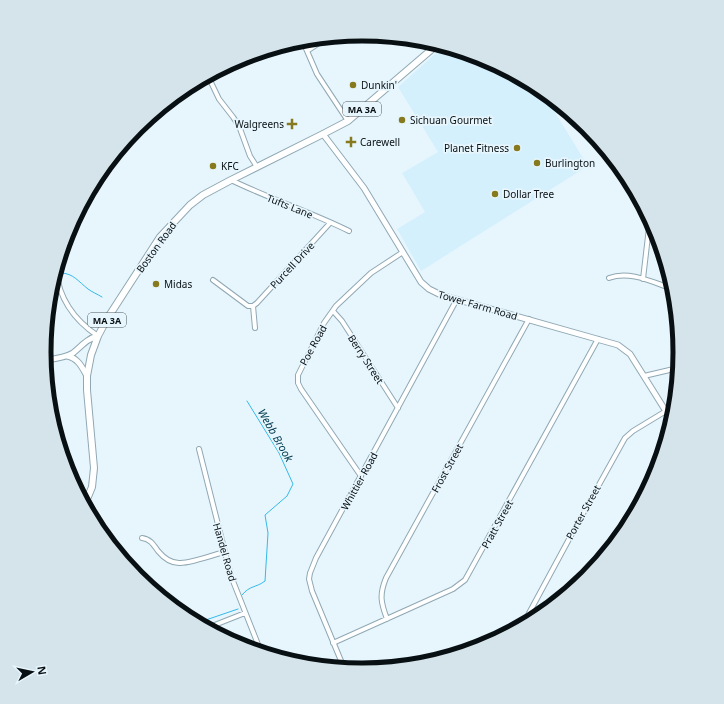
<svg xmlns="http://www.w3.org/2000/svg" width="724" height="704" font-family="'Noto Sans',sans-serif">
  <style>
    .built { fill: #d5f0fd }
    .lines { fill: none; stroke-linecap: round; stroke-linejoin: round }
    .stream { stroke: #35b9e9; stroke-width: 1 }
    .minor-casing { stroke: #90a8b4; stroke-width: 6 }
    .tertiary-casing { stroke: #90a8b4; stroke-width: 7 }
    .primary-casing { stroke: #90a8b4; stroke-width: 8 }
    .minor { stroke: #fff; stroke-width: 4 }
    .tertiary { stroke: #fff; stroke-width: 5 }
    .primary { stroke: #fff; stroke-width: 6 }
    .poi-dot { fill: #87791e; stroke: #e7f6fd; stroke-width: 1.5 }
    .labels { text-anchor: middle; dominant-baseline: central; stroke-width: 3.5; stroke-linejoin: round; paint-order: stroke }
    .shield { fill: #e7f6fd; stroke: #4b555a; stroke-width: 1 }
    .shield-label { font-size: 9px; font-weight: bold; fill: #081014 }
    .poi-label { font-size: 10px; fill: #081014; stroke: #e7f6fd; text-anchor: start }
    .street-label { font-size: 10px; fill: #081014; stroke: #e7f6fd }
    .water-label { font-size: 11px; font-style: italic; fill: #013b4f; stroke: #e7f6fd }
    .rim { fill: none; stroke: #081014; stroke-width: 5 }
  </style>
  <rect width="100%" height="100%" fill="#e7f6fd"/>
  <path class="built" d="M 444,46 L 484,58 L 540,88 L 588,166 L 421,271 L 397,229 L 425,212 L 402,173 L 438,152 L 398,87 Z"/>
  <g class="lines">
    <path class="stream" d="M 61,273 C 73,273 79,282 88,289 C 92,292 97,294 102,297
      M 242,595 C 250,585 256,588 265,581 L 268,533 L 265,515 L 287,496 L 293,484 L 279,453 L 247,401
      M 197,623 L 238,609"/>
    <g class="minor-casing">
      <path id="minor" d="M 307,39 L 304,44 L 317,74 L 348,121
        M 307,51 L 322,41 L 322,38
        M 208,76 L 219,99 L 233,117 L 239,126 L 250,156 L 257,167
        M 231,180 C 270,199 311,212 349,231
        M 56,270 C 59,299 74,320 98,336
        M 609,278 C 630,270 654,283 673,289
        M 643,279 L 650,219
        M 213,280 L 248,306 L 253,306 L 255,328
        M 253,306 L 257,303 L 330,223
        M 333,311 L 342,321 L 398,408
        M 644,376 L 678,368
        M 199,449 L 231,576 L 261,652
        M 361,476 L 301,389 L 298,383 L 298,375 L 324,323 L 336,306 L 371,273 L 403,252
        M 142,538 C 150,539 153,544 158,551 C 163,557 170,563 179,563 C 188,564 214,555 224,552
        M 387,619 C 381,603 379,595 386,578 L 529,319
        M 207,628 L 245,613
        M 518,628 L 528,615 L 581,517 L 625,438 L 633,431 L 666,411
        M 333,643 L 453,589 L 465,580 L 598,339
        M 466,651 L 476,642 L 505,634
        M 344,668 L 312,591 L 309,579 L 310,573 L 316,558 L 457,299"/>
    </g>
    <g class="tertiary-casing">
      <path id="tertiary" d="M 323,134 L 364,188 L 421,282 L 429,289 L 441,295 L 618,345 L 630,354 L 672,421
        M 67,356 C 78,358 82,367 87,376
        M 45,360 C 54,359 65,358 73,353 C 82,346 86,339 98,336"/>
    </g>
    <g class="primary-casing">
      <path id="primary" d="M 85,504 L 92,487 L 94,468 L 87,390 L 87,376 L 91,355 L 98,336 L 107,319 L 160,237 L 190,205 L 203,195 L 231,180 L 323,134 L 348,121 L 438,44"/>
    </g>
    <use href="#minor" class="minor"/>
    <use href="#tertiary" class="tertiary"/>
    <use href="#primary" class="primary"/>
  </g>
  <g class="poi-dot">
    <circle cx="353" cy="85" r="4"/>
    <circle cx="402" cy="120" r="4"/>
    <path d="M290 118h4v4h4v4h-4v4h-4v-4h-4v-4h4z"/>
    <path d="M349 136h4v4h4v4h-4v4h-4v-4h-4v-4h4z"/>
    <circle cx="517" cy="148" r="4"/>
    <circle cx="537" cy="163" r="4"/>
    <circle cx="213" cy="166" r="4"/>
    <circle cx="495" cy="194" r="4"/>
    <circle cx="156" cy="284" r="4"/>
  </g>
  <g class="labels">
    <g class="shield">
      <rect x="343" y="102" width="38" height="14" rx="3"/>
      <rect x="88" y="313" width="38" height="14" rx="3"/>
    </g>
    <g class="shield-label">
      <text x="362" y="109">MA 3A</text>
      <text x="107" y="320">MA 3A</text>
    </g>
    <g class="poi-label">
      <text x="361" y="85">Dunkin'</text>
      <text x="410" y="120">Sichuan Gourmet</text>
      <text x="284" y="124" text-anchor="end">Walgreens</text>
      <text x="360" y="142">Carewell</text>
      <text x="509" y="148" text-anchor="end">Planet Fitness</text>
      <text x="545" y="163">Burlington</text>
      <text x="221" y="166">KFC</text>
      <text x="503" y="194">Dollar Tree</text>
      <text x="164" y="284">Midas</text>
    </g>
    <g class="street-label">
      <text transform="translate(290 206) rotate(22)">Tufts Lane</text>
      <text transform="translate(156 247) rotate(-54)">Boston Road</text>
      <text transform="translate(292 265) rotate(-47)">Purcell Drive</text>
      <text transform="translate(478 305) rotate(16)">Tower Farm Road</text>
      <text transform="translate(313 345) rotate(-61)">Poe Road</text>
      <text transform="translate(366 359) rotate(57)">Berry Street</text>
      <text transform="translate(447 468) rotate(-61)">Frost Street</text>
      <text transform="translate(359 481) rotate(-61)">Whittier Road</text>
      <text transform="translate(583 512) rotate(-61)">Porter Street</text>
      <text transform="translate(497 524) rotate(-61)">Pratt Street</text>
      <text transform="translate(225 552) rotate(74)">Handel Road</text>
    </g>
    <g class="water-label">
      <text transform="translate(276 435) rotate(60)">Webb Brook</text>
    </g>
  </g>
  <path d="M0 0H724V704H0ZM51 352a311 311 0 1 1 622 0a311 311 0 1 1-622 0Z" fill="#d5e4ea" fill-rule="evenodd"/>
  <path class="rim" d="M51 352a311 311 0 1 1 622 0a311 311 0 1 1-622 0Z"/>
  <g transform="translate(32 672) rotate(81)" stroke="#e7f6fd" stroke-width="3" paint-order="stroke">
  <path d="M0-3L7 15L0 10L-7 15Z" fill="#081014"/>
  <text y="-6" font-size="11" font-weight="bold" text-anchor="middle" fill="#081014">N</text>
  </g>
</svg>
